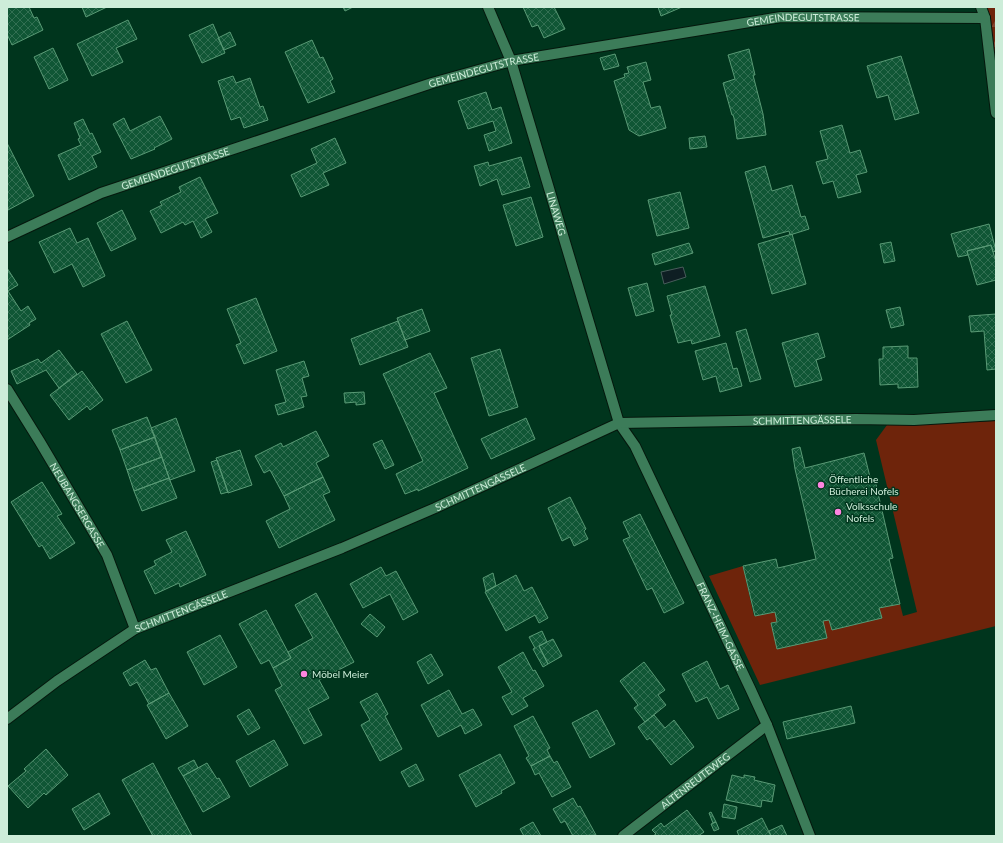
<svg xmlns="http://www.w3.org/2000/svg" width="1003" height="843" font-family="Lato,sans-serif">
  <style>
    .green { fill: #6e240b }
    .forest { fill: url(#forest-firs) }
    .water { fill: #0e1e23; stroke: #475c5a }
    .building { fill: url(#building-cross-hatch); stroke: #599a75 }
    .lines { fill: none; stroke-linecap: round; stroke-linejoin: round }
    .minor-casing { stroke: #05180d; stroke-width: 12 }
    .minor { stroke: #3c7c59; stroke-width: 10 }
    .poi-dot { fill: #fe85e0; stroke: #00351d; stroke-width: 1.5 }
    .labels { text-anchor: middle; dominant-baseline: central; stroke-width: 3; stroke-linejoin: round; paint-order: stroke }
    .street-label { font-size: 10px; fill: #cdedd9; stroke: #00351d }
    .poi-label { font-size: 10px; fill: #cdedd9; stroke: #00351d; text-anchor: start }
  </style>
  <defs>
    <pattern id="forest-firs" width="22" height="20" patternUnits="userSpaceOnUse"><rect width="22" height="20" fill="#6e240b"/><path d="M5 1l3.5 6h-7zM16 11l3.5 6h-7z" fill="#82442e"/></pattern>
    <pattern id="building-cross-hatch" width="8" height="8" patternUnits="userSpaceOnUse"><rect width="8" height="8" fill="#105635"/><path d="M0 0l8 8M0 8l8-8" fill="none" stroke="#326f52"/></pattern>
  </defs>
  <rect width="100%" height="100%" fill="#00351d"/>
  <path class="green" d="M 996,421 L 996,626 L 760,685 L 709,576 L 743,566 L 754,616 L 775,612 L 777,622 L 771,623 L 823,621 L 829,620 L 832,630 L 881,618 L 879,608 L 900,604 L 903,616 L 917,612 L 876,440 L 887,425 Z"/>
  <path class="forest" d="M 981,7 L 996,7 L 996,96 Z"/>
  <path class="water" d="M 683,267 L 686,277 L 664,284 L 661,272 Z"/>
  <path class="building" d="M 7,7 L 29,7 L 34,18 L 37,17 L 43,30 L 12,45 L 7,34 Z
    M 82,7 L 107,7 L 86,17 Z
    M 343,7 L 353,7 L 345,11 Z
    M 523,7 L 554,7 L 565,29 L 544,38 L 538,25 L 532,27 Z
    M 658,7 L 682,7 L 661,16 Z
    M 128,20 L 137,39 L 116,48 L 123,62 L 92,76 L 77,44 Z
    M 213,24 L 225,53 L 202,63 L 189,35 Z
    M 230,32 L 236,45 L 224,50 L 218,38 Z
    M 312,40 L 320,58 L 323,57 L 333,79 L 330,81 L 335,92 L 308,103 L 285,52 Z
    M 53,48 L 68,80 L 49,89 L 34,57 Z
    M 749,49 L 755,75 L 753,75 L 763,114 L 766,135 L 737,139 L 734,118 L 733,115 L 732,115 L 723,83 L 735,79 L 728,55 Z
    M 615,54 L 619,66 L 604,70 L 600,58 Z
    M 901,56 L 919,113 L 895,120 L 888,95 L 877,98 L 867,66 Z
    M 646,62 L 651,80 L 643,82 L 651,108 L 660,106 L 666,128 L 639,136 L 629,130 L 614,81 L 625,77 L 624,74 L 629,73 L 627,67 Z
    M 233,76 L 236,83 L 250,78 L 260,107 L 263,106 L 268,120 L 244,128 L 240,117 L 231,120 L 218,81 Z
    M 486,92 L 492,110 L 501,107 L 512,143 L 489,151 L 484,135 L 496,131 L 493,121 L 468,129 L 458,101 Z
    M 160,116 L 172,139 L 154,148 L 155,149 L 131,159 L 113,124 L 124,118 L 130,131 Z
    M 83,119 L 90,134 L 92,133 L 101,152 L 92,156 L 97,167 L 69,180 L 58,155 L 81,145 L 78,139 L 80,138 L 74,123 Z
    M 842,125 L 850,153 L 860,150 L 867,172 L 856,175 L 861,192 L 838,198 L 833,181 L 823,184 L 816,162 L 828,159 L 820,131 Z
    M 705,136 L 707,147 L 690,149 L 689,138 Z
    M 335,138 L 346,163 L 323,173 L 329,185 L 301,197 L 291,175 L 317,163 L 311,149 Z
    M 7,143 L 34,196 L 8,210 L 7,208 Z
    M 521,157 L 530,187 L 502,195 L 497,179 L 480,186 L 474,166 L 488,162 L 489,166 Z
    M 765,166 L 772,191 L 792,185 L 801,217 L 805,216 L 809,229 L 790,235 L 789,231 L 763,238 L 745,172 Z
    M 200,177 L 218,213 L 205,219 L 212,232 L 201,238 L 193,221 L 185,225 L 183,222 L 161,233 L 150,211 L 162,205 L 160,202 L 181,192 L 179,187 Z
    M 680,192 L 689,228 L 657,236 L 648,200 Z
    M 531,197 L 543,237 L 516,246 L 503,205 Z
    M 122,210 L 136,239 L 111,251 L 97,223 Z
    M 989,224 L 996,251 L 993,252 L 991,245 L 967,251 L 968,255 L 958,257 L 951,234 Z
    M 70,228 L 77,243 L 88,238 L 105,276 L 83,287 L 72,264 L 54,273 L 39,242 Z
    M 792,234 L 806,284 L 772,294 L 758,244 Z
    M 891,242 L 895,261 L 884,263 L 880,244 Z
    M 689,243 L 693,253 L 655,265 L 652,254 Z
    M 991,245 L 996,262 L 996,280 L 977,285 L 967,251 Z
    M 7,268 L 18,285 L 8,291 L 21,311 L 28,306 L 36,319 L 29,323 L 30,325 L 7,340 Z
    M 647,283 L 654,311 L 636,316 L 628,288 Z
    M 705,286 L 720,336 L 692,344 L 691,340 L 678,343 L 670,315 L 672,315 L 667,296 Z
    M 256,298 L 277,351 L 244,364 L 236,345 L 241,343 L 227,309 Z
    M 900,307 L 904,325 L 891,328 L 886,310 Z
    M 422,309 L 430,331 L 405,340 L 397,318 Z
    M 996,314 L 996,369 L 987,370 L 984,331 L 971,332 L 969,316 Z
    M 127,321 L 152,370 L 126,383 L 101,334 Z
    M 398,321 L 408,347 L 360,365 L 351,339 Z
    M 746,329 L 761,379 L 750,382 L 736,332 Z
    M 818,333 L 825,357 L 816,360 L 822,380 L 795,387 L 782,343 Z
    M 726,343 L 733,369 L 737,368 L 742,386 L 720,392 L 716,376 L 703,380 L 695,351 Z
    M 908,346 L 908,358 L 917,358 L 918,387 L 898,388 L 898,384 L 880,385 L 879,359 L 883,359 L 883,347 Z
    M 500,349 L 518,407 L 489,416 L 471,358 Z
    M 59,350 L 77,374 L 59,388 L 46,370 L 17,384 L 11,371 L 38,359 L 41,363 Z
    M 430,353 L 447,388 L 434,393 L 468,468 L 418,491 L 418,489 L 405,494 L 396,474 L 423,461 L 383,374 Z
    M 304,361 L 309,376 L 302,378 L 307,396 L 301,397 L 304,407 L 278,415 L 275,405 L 286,402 L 276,370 Z
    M 82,371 L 103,400 L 90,410 L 87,406 L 69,420 L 50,395 Z
    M 364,392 L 365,404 L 356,405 L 356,402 L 345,403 L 344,393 Z
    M 147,417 L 155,437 L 120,450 L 112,430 Z
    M 176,418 L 195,471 L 170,480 L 151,428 Z
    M 526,418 L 535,439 L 491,459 L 481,439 Z
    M 316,431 L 329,456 L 316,463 L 323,477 L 284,496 L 270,470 L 264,473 L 255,456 L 281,443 L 283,447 Z
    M 155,437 L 162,457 L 127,470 L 120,450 Z
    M 382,440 L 394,465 L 385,469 L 373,444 Z
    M 800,447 L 805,468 L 864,453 L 871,481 L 875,480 L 893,558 L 889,559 L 900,604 L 879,608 L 882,618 L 832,630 L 829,620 L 823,621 L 827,638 L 777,649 L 771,623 L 777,622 L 775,612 L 755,616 L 743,566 L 776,559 L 778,568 L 816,559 L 795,469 L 792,449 Z
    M 240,450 L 252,485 L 228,493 L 216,458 Z
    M 162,457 L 169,478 L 134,491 L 127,470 Z
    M 217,460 L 228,492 L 221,494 L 211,462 Z
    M 323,477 L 330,492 L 323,495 L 335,520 L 279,548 L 266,521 L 290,509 L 284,496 Z
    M 169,478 L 177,498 L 142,511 L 134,491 Z
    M 42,482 L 62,514 L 57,516 L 75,543 L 50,559 L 42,545 L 39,547 L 11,502 Z
    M 570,497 L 586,529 L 584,531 L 588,539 L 574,546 L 570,537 L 562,541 L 548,508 Z
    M 640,514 L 684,603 L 664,613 L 652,588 L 647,590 L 623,540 L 630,537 L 623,522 Z
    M 186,531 L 206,575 L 180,587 L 179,583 L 155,594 L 144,571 L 156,565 L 154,561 L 172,552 L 166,540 Z
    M 381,567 L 386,576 L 396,571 L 418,612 L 403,620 L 390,594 L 363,608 L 350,584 Z
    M 493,573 L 496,586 L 486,591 L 483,578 Z
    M 516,575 L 524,591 L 532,587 L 548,618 L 539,623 L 535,615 L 506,631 L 485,592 Z
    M 316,593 L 354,662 L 319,680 L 329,698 L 308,709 L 322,735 L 304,744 L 275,690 L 282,686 L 273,668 L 291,658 L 288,652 L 313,638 L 295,605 Z
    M 266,610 L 291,658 L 273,668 L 269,660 L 261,664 L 239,624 Z
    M 370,614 L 385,627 L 377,637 L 361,624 Z
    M 542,631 L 547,642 L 539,646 L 548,664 L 543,667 L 533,649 L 535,648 L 529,637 Z
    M 220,635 L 237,667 L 204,685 L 187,652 Z
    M 553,639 L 562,656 L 548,664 L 539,646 Z
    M 523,652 L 533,671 L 535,670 L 544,686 L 523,698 L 528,706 L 512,715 L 502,697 L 512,692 L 498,667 Z
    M 431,654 L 443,675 L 428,684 L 417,662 Z
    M 145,660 L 151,670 L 156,668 L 169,693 L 149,704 L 137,682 L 130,686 L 123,673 Z
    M 707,661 L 720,689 L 728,685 L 739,709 L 718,719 L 707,697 L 696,702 L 682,674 Z
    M 644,662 L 665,690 L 658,695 L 666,705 L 645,722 L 634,708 L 638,705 L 620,681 Z
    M 449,690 L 462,714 L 473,709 L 482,725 L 465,734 L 461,725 L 438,737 L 421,705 Z
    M 169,693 L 188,726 L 166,739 L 147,705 Z
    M 377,693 L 388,714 L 385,716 L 402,749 L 380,761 L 361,725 L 370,720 L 360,702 Z
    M 851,706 L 855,723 L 787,739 L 783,722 Z
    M 249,709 L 260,728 L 248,735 L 237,716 Z
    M 597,710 L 615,744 L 590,758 L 572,723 Z
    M 654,715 L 665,728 L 674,720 L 694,747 L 671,765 L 650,738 L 647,740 L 638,727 Z
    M 533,716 L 550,748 L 547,750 L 550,756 L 531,766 L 526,758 L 529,756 L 514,726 Z
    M 274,740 L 288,765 L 250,787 L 236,761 Z
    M 46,749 L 68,775 L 46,795 L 44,793 L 28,808 L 8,786 L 26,771 L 24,769 Z
    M 500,754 L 515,783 L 501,791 L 502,793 L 476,807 L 459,775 Z
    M 550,756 L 554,763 L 557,761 L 571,787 L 552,797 L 539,773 L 535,775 L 531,766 Z
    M 194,760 L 198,768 L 183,776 L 178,768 Z
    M 153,763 L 192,836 L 153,836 L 122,780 Z
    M 207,763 L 217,779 L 219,778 L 230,797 L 203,812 L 183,776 Z
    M 416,764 L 424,780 L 409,787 L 401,772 Z
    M 732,775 L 744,778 L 744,775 L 755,777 L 754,780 L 775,785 L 772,802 L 762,800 L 761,807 L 726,800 Z
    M 99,793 L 110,814 L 84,830 L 72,809 Z
    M 573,798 L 578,807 L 580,806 L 596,835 L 573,836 L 565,821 L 561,823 L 553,809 Z
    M 724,804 L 737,807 L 735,819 L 722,817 Z
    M 687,810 L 704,832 L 698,836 L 653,836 L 656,834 L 652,830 L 661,823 L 664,827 Z
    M 711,812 L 716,822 L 713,823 L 709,813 Z
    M 762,818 L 771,836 L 739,836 L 737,831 Z
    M 533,822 L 541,836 L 524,836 L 520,829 Z
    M 716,822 L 719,829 L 714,831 L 711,824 Z
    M 782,825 L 787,836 L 771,836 L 769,831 Z"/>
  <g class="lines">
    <g class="minor-casing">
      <g id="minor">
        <path id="s1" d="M 488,7 L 511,61 L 619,423 L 635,446 L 750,688 L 767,725 L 810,836"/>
        <path d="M 981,7 L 985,18 L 996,113"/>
        <path id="s2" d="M 7,237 L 101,193 L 432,83 L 511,61 L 781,17 L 985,18"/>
        <path id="s3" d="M 7,389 L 40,442 L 107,555 L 135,629"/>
        <path id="s4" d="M 7,719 L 57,681 L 135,629 L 342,548 L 435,508 L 619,423 L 856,419 L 914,420 L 996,415"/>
        <path id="s5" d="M 623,836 L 767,725"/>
      </g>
    </g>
    <use href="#minor" class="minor"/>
  </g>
  <g class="poi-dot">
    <circle cx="821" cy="485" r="4"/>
    <circle cx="838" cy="512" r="4"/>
    <circle cx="304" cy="674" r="4"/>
  </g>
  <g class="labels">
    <g class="street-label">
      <text stroke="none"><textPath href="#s2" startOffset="830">GEMEINDEGUTSTRASSE</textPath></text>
      <text stroke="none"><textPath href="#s2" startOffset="506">GEMEINDEGUTSTRASSE</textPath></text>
      <text stroke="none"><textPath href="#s2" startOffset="182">GEMEINDEGUTSTRASSE</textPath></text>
      <text stroke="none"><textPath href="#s1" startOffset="218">LINAWEG</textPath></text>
      <text stroke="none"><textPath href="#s4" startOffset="866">SCHMITTENGÄSSELE</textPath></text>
      <text stroke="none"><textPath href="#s4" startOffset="530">SCHMITTENGÄSSELE</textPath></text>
      <text stroke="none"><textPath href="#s3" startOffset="136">NEUBANGSERGASSE</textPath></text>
      <text stroke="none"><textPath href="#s4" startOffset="206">SCHMITTENGÄSSELE</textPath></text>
      <text stroke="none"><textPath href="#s1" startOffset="664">FRANZ-HEIM-GASSE</textPath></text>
      <text stroke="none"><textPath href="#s5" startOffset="91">ALTENREUTEWEG</textPath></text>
    </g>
    <g class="poi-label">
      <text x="829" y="479">Öffentliche<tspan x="829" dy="12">Bücherei Nofels</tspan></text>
      <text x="846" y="506">Volksschule<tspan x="846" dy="12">Nofels</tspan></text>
      <text x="312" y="674">Möbel Meier</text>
    </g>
  </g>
  <rect width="1003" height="843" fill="none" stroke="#cdedd9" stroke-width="16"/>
</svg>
